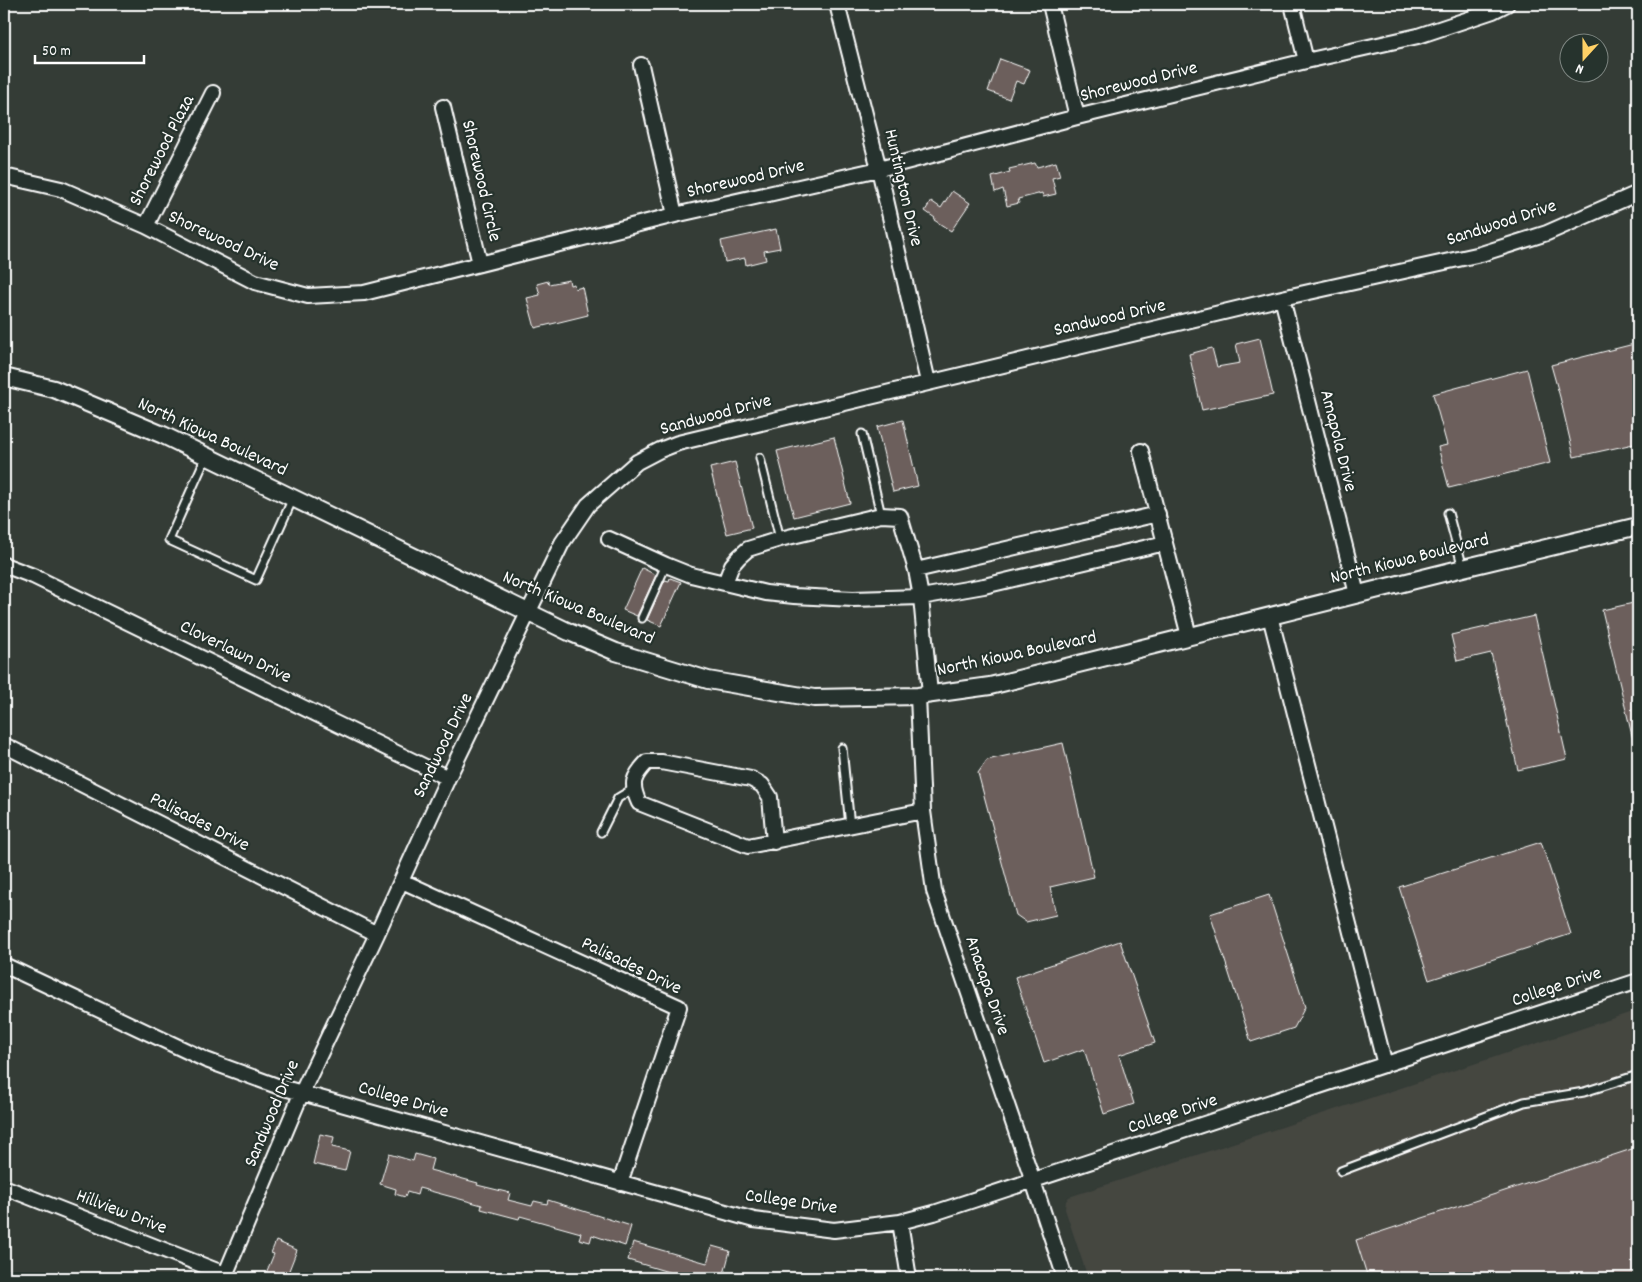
<svg xmlns="http://www.w3.org/2000/svg" width="1642" height="1282" font-family="Dekko,sans-serif">
  <style>
    .built { fill: #454641 }
    .building { fill: #6c5f5b; stroke: #fff }
    .lines { fill: none; stroke-linecap: round; stroke-linejoin: round }
    .service-casing { stroke: #fff; stroke-width: 11 }
    .minor-casing { stroke: #fff; stroke-width: 18 }
    .tertiary-casing { stroke: #fff; stroke-width: 20 }
    .service { stroke: #26332d; stroke-width: 7 }
    .minor { stroke: #26332d; stroke-width: 14 }
    .tertiary { stroke: #26332d; stroke-width: 16 }
    .labels { text-anchor: middle; dominant-baseline: central; stroke-width: 4.5; stroke-linejoin: round; paint-order: stroke }
    .street-label { font-size: 19px; fill: #fff; stroke: #26332d }
  </style>
  <rect width="100%" height="100%" fill="#343c36"/>
  <filter id="ink" filterUnits="userSpaceOnUse"><feTurbulence type="fractalNoise" baseFrequency=".02" numOctaves="2"/><feDisplacementMap in="SourceGraphic" scale="10" xChannelSelector="R" yChannelSelector="G"/><feConvolveMatrix kernelMatrix="1 2 1 2 8 2 1 2 1" color-interpolation-filters="sRGB"/></filter>
  <g filter="url(#ink)">
    <path class="built" d="M 1638,1010 L 1638,1278 L 1088,1278 L 1065,1209 L 1066,1201 L 1069,1197 Z"/>
    <path class="building" d="M 1000,59 L 1030,70 L 1024,84 L 1016,81 L 1009,99 L 988,91 Z
      M 1056,162 L 1060,176 L 1052,178 L 1056,194 L 1043,197 L 1042,193 L 1018,199 L 1019,203 L 1007,206 L 1003,189 L 995,192 L 992,177 L 1010,172 L 1009,169 L 1035,163 L 1037,167 Z
      M 952,191 L 970,203 L 951,231 L 934,220 L 935,218 L 925,211 L 931,201 L 941,208 Z
      M 776,229 L 780,248 L 764,251 L 766,260 L 746,265 L 745,258 L 725,262 L 721,241 Z
      M 569,280 L 570,285 L 574,284 L 575,289 L 582,287 L 588,315 L 535,328 L 527,298 L 540,295 L 537,284 L 548,281 L 549,284 Z
      M 1260,338 L 1273,395 L 1202,410 L 1189,354 L 1212,348 L 1217,367 L 1240,363 L 1236,344 Z
      M 1638,343 L 1638,443 L 1574,457 L 1560,397 L 1551,365 Z
      M 1527,369 L 1550,463 L 1449,488 L 1438,447 L 1447,445 L 1433,394 Z
      M 903,420 L 918,486 L 893,492 L 877,427 Z
      M 834,437 L 850,503 L 794,517 L 777,451 Z
      M 735,462 L 752,528 L 727,534 L 710,468 Z
      M 642,568 L 656,575 L 637,616 L 623,610 Z
      M 670,578 L 681,582 L 661,626 L 647,620 L 665,580 L 669,581 Z
      M 1638,602 L 1638,744 L 1634,744 L 1602,610 Z
      M 1534,616 L 1567,759 L 1518,770 L 1491,653 L 1457,661 L 1451,635 Z
      M 1063,743 L 1094,877 L 1050,887 L 1056,915 L 1026,922 L 1016,915 L 978,773 L 987,760 Z
      M 1541,842 L 1571,934 L 1429,980 L 1399,887 Z
      M 1269,895 L 1305,1007 L 1294,1028 L 1251,1042 L 1210,914 Z
      M 1120,941 L 1155,1043 L 1119,1055 L 1134,1104 L 1104,1114 L 1084,1049 L 1044,1063 L 1015,977 Z
      M 320,1134 L 334,1137 L 332,1147 L 350,1151 L 345,1171 L 313,1164 Z
      M 1638,1147 L 1638,1278 L 1368,1278 L 1356,1240 Z
      M 389,1154 L 413,1161 L 415,1154 L 433,1159 L 430,1170 L 478,1183 L 477,1185 L 510,1193 L 508,1200 L 532,1206 L 534,1201 L 547,1204 L 548,1200 L 631,1226 L 625,1246 L 592,1235 L 590,1242 L 579,1239 L 581,1233 L 520,1216 L 519,1219 L 481,1209 L 482,1205 L 419,1188 L 417,1195 L 407,1192 L 405,1197 L 395,1194 L 396,1189 L 380,1184 Z
      M 276,1241 L 297,1250 L 286,1278 L 264,1278 L 274,1254 L 271,1253 Z
      M 633,1242 L 707,1263 L 712,1246 L 730,1251 L 723,1278 L 682,1278 L 682,1276 L 628,1260 Z"/>
    <g class="lines">
      <g class="service-casing">
        <path id="service" d="M 862,434 L 881,515
          M 206,457 L 169,540 L 256,580 L 293,498
          M 760,458 L 780,539
          M 1448,513 L 1463,568
          M 642,618 L 666,565
          M 842,748 L 850,826
          M 601,832 L 618,798 L 633,789
          M 1341,1171 L 1524,1102 L 1584,1092 L 1638,1075"/>
      </g>
      <g class="minor-casing">
        <path id="minor" d="M 837,4 L 879,169 L 928,382
          M 1050,4 L 1077,117
          M 1292,4 L 1306,61
          M 641,65 L 675,215
          M 443,107 L 480,264
          M 4,176 L 61,189 L 146,226 L 255,282 L 308,296 L 364,293 L 675,215 L 879,169 L 1077,117 L 1306,61 L 1418,36 L 1493,11 L 1507,4
          M 146,226 L 213,93
          M 1282,298 L 1357,594
          M 1141,451 L 1189,636
          M 609,539 L 666,565 L 691,575 L 766,593 L 794,596 L 853,599 L 921,597 L 984,586 L 1165,543
          M 4,565 L 33,576 L 448,778
          M 725,583 L 732,565 L 739,557 L 748,549 L 780,539 L 881,515 L 900,516 L 916,570
          M 1270,616 L 1385,1065
          M 930,694 L 921,597 L 916,570 L 1158,514
          M 918,696 L 923,811 L 934,891 L 1033,1181 L 1065,1278
          M 4,745 L 377,934
          M 774,842 L 770,797 L 762,785 L 751,779 L 661,762 L 647,762 C 633,777 630,783 639,803 L 748,846 L 923,811
          M 402,881 L 679,1007 L 620,1183
          M 4,965 L 206,1060 L 277,1086 L 754,1220 L 834,1230 L 900,1222 L 934,1213 L 1638,981
          M 4,1187 L 225,1274
          M 900,1222 L 909,1278
          M 224,1278 L 302,1092 L 377,934 L 448,778 L 562,543 L 588,505 L 637,462 L 660,450 L 678,443 L 1282,298 L 1481,254 L 1547,233 L 1638,193"/>
      </g>
      <g class="tertiary-casing">
        <path id="tertiary" d="M 4,377 L 54,389 L 163,435 L 569,632 L 616,652 L 708,680 L 814,698 L 918,696 L 990,686 L 1463,568 L 1638,526"/>
      </g>
      <use href="#service" class="service"/>
      <use href="#minor" class="minor"/>
      <use href="#tertiary" class="tertiary"/>
    </g>
  </g>
  <g class="labels">
    <g class="street-label">
      <text transform="translate(1139 83) rotate(-14)">Shorewood Drive</text>
      <text transform="translate(163 151) rotate(-63)">Shorewood Plaza</text>
      <text transform="translate(746 180) rotate(-13)">Shorewood Drive</text>
      <text transform="translate(480 181) rotate(77)">Shorewood Circle</text>
      <text transform="translate(902 188) rotate(77)">Huntington Drive</text>
      <text transform="translate(1502 224) rotate(-18)">Sandwood Drive</text>
      <text transform="translate(223 242) rotate(25)">Shorewood Drive</text>
      <text transform="translate(1110 319) rotate(-13)">Sandwood Drive</text>
      <text transform="translate(716 416) rotate(-15)">Sandwood Drive</text>
      <text transform="translate(212 438) rotate(25)">North Kiowa Boulevard</text>
      <text transform="translate(1337 441) rotate(76)">Amapola Drive</text>
      <text transform="translate(1410 560) rotate(-14)">North Kiowa Boulevard</text>
      <text transform="translate(578 609) rotate(23)">North Kiowa Boulevard</text>
      <text transform="translate(235 653) rotate(26)">Cloverlawn Drive</text>
      <text transform="translate(1017 655) rotate(-12)">North Kiowa Boulevard</text>
      <text transform="translate(444 746) rotate(-64)">Sandwood Drive</text>
      <text transform="translate(199 823) rotate(27)">Palisades Drive</text>
      <text transform="translate(631 967) rotate(26)">Palisades Drive</text>
      <text transform="translate(986 986) rotate(71)">Anacapa Drive</text>
      <text transform="translate(1557 988) rotate(-18)">College Drive</text>
      <text transform="translate(403 1101) rotate(16)">College Drive</text>
      <text transform="translate(273 1114) rotate(-67)">Sandwood Drive</text>
      <text transform="translate(1173 1115) rotate(-18)">College Drive</text>
      <text transform="translate(791 1203) rotate(8)">College Drive</text>
      <text transform="translate(121 1213) rotate(21)">Hillview Drive</text>
    </g>
  </g>
  <rect width="1642" height="1282" fill="none" stroke="#26332d" stroke-width="20"/>
  <rect x="10" y="10" width="1622" height="1262" fill="none" stroke="#fff" stroke-width="2" filter="url(#ink)"/>
  <g transform="translate(1584 58) rotate(201)"><circle r="24" fill="#26332d" stroke="#7d8581"/>
  <path d="M0-4L9 19L0 12L-9 19Z" fill="#ffd166"/>
  <text y="-8" font-size="14" font-weight="bold" text-anchor="middle" fill="#ffffff">N</text>
  </g>
  <path d="M35 55v8h109v-8" fill="none" stroke="#ffffff" stroke-width="2.5"/>
  <text x="42" y="55" font-size="15" fill="#ffffff" stroke="#26332d" stroke-width="4" paint-order="stroke">50 m</text>
</svg>
